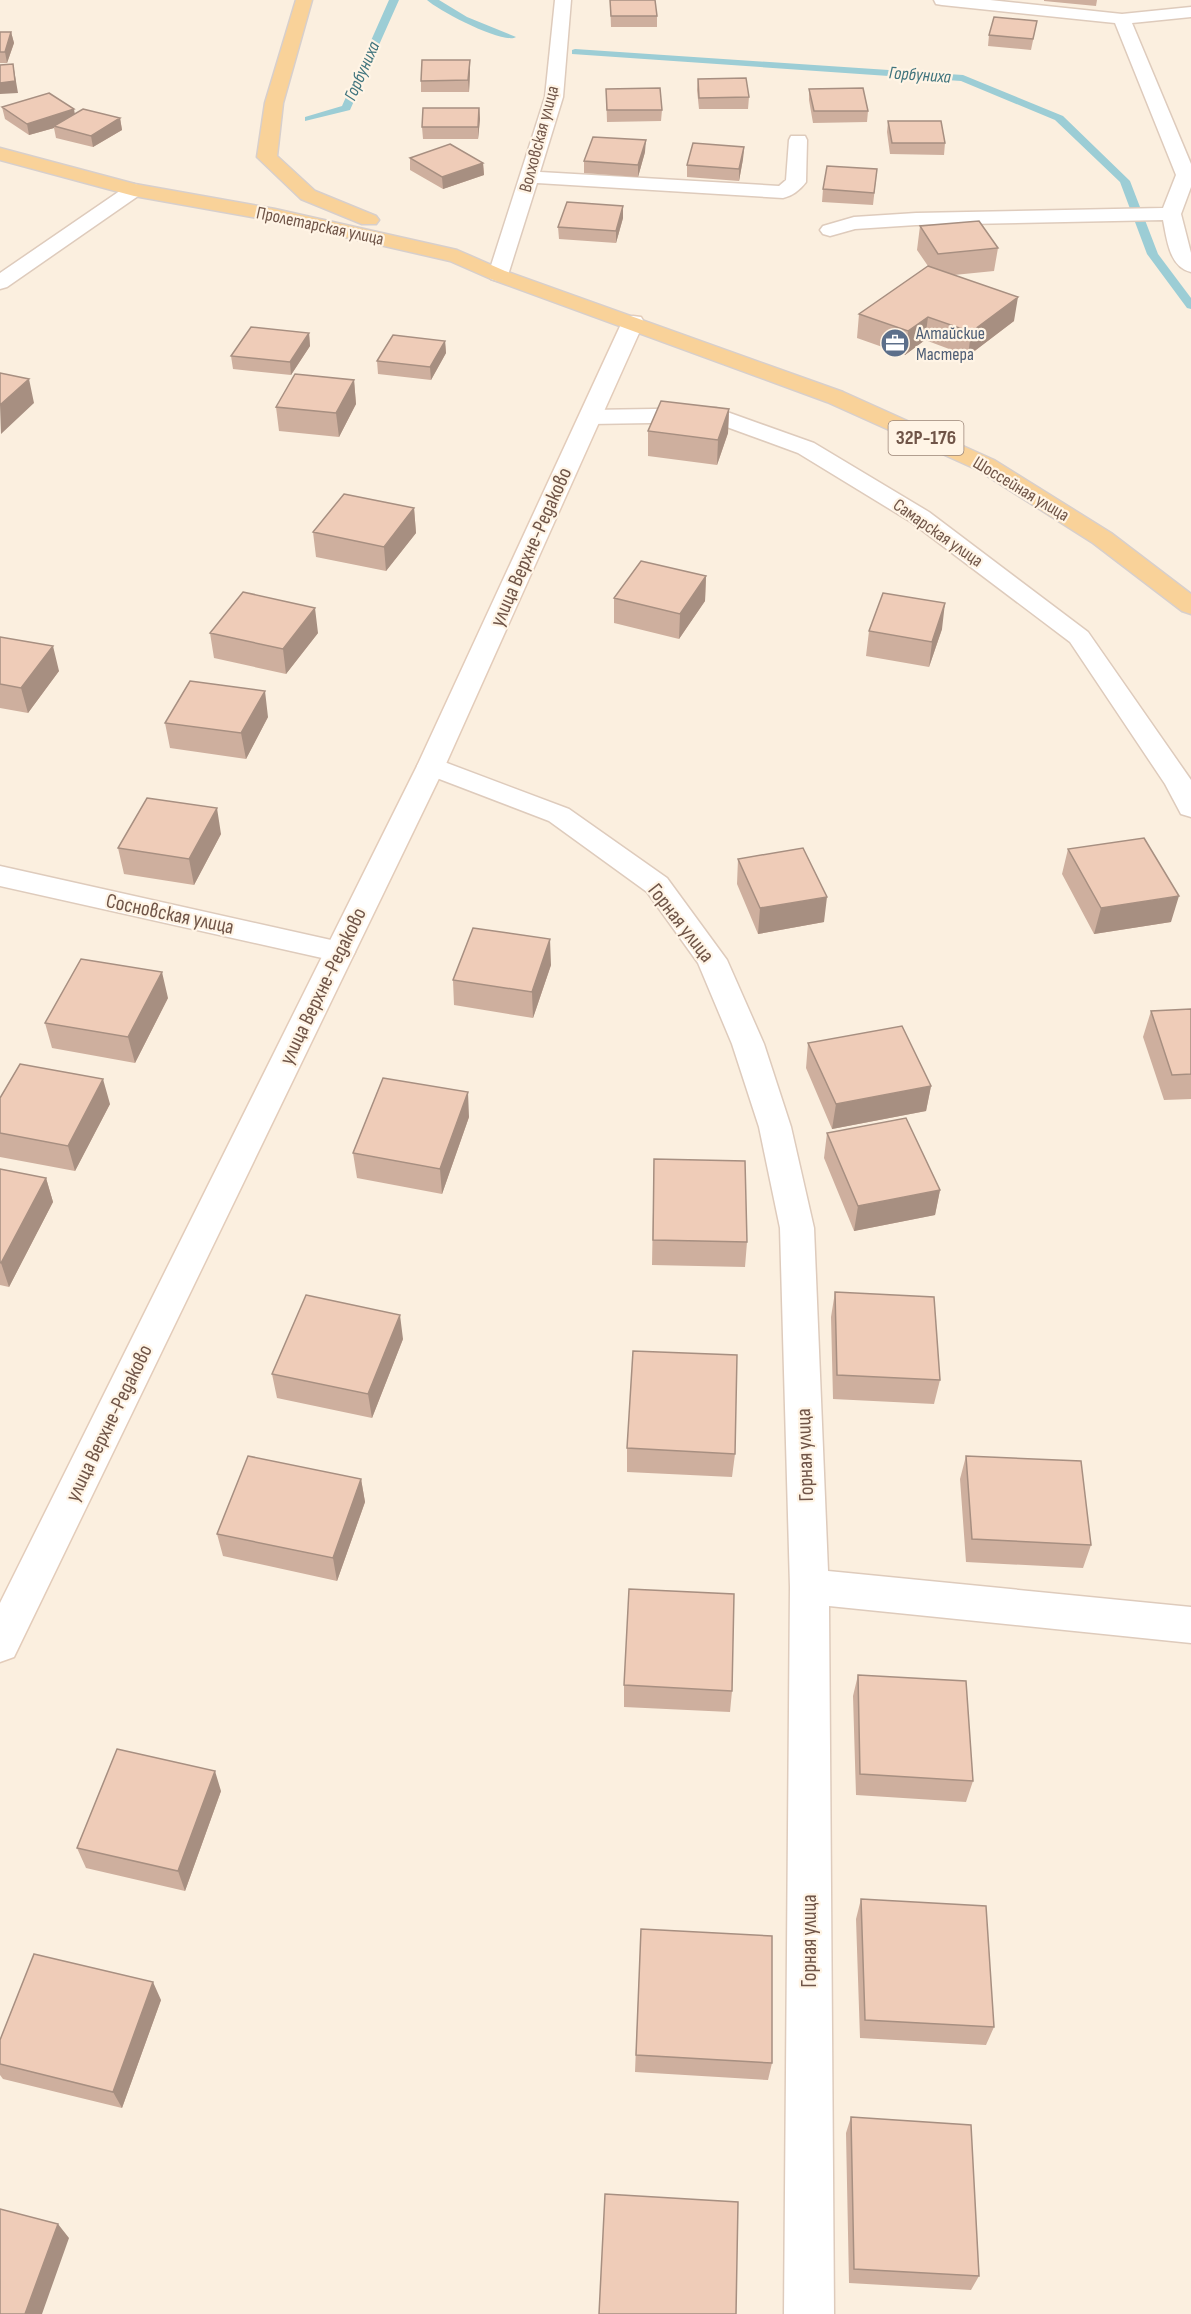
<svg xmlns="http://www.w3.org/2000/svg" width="1191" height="2314" font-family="'Sofia Sans Condensed',sans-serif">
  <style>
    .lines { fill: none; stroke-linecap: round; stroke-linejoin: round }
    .stream { fill: #9ccdd5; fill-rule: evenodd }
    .street-casing { stroke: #decbbc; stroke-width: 3 }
    .secondary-casing { stroke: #e3ccba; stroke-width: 3 }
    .primary-casing { stroke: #d7cfcc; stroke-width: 3 }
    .street { fill: #fff; fill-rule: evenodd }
    .secondary { fill: #fff; fill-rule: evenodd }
    .primary { fill: #f9d299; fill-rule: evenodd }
    .wall { fill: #ceaf9e }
    .shaded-wall { fill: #a78f81 }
    .building { fill: #efccb8; stroke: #a78f81; stroke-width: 1.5 }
    .labels { text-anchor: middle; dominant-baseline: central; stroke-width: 4.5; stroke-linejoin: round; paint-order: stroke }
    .far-water-label { font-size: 18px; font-style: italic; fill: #40747d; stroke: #fff4e5 }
    .far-street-label { font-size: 18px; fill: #705548; stroke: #fff4e5 }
    .far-service-label { font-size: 18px; fill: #4e5e75; stroke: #fff4e5; text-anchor: start }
    .shield { fill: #fff4e5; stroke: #9b8577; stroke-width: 1.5 }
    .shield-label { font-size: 20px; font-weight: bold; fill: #705548 }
    .street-label { font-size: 21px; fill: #705548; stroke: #fff4e5 }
  </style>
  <rect width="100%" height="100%" fill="#fbefdf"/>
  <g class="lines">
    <path class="stream" d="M 389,0 L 399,0 L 350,110 L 305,121 L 305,117 L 342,106 Z
      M 427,0 L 439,0 L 467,17 L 516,37 C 504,45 439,11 427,0 Z
      M 575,49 L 963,75 L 1063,116 L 1130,181 L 1158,254 L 1191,298 L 1191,309 L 1187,308 L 1147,254 L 1120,182 L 1055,120 L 961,81 L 572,54 L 572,50 Z"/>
    <g class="street-casing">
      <path id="street" d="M 555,0 L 571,0 L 563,97 L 540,172 L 779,186 L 786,180 L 789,140 L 791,136 L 805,136 L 807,140 L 806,182 C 800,190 792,196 783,198 L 537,183 L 508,275 L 505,279 L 498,281 L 491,279 L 488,275 L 545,97 Z
        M 934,0 L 990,0 L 1122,14 L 1191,7 L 1191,17 L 1132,23 L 1191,164 L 1191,187 L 1181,214 L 1191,253 L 1191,272 C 1169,267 1167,239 1163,220 L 916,225 L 855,229 L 830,236 L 823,234 L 820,230 L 823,226 L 854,217 L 916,213 L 1163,208 L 1176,175 L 1115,23 L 942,5 L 936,4 Z
        M 134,184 L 141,186 L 144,190 L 141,194 L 7,287 L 0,289 L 0,273 L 127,186 Z
        M 716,408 L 814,443 L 929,512 L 1088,632 L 1191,780 L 1191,817 L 1181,814 L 1165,784 L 1070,642 L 911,522 L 798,453 L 713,422 L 590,424 L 582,422 L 579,417 L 582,412 L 590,410 Z
        M 431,757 L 569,809 L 667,878 L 727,960 L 764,1044 L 791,1127 L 814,1228 L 828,1571 L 1191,1607 L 1191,1643 L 829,1606 L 834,2314 L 784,2314 L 790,1587 L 780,1228 L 759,1127 L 732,1044 L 698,963 L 647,892 L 549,821 L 421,772 L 417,766 L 421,760 Z
        M 0,866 L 340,942 L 351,945 L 355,952 L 351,959 L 340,962 L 0,886 Z"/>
    </g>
    <g class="secondary-casing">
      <path id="secondary" d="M 633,316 L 641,317 L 644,322 L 445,766 L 14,1657 L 0,1662 L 0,1603 L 417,766 L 622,322 L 625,317 Z"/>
    </g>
    <g class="primary-casing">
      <path id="primary" d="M 296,0 L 312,0 L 283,103 L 277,156 L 315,191 L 376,216 L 379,220 L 376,224 L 362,224 L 301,199 L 257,157 L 265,103 Z
        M 0,148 L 135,184 L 275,209 L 457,250 L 505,271 L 843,392 L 994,460 L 1111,533 L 1191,594 L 1191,614 L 1182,611 L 1093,543 L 978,470 L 827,402 L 491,279 L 450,261 L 275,221 L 134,196 L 0,160 Z"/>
    </g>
    <use href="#street" class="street"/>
    <use href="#secondary" class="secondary"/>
    <use href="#primary" class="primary"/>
  </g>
  <path class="wall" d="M 610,0 L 657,16 L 657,27 L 611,27 Z
    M 1044,0 L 1097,0 L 1096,6 L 1044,1 Z
    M 1037,21 L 1031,50 L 988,46 L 989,35 Z
    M 0,32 L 11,32 L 14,43 L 7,63 L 0,63 Z
    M 470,60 L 470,72 L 469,92 L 421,92 L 421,81 Z
    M 698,79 L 749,97 L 748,109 L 699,109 L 697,90 Z
    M 606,89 L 662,110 L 661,121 L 607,122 Z
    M 809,89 L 868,111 L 867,122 L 813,123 L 809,100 Z
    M 2,107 L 120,118 L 122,130 L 93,147 L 56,138 L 54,128 L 29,135 L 5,119 Z
    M 479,108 L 480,119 L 478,139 L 423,139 L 422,127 Z
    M 888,121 L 945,143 L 944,155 L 890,154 L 887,132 Z
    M 744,147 L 743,159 L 739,181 L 687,177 L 687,165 Z
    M 645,152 L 638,177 L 584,173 L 584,161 Z
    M 410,158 L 483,163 L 484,175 L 443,189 L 410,170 Z
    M 877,169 L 873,205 L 822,202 L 823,189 Z
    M 623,218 L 616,243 L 559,239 L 558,227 Z
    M 920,226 L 998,248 L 994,271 L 954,275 L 1014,321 L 968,356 L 925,340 L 905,355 L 857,338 L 859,314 L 928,266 L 917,250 Z
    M 309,333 L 310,346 L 291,375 L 233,369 L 231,356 Z
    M 445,341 L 446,353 L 431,380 L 378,374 L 377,361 Z
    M 354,380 L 356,404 L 339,437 L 279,431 L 276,407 Z
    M 729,409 L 728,433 L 717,465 L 648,456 L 648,431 Z
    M 414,508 L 416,533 L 386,571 L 316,557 L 313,532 Z
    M 706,576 L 705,601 L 679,639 L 614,623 L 614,598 Z
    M 942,629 L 929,667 L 866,656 L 869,631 Z
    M 210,633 L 318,633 L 286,674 L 214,658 Z
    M 0,637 L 59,671 L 28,713 L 0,708 Z
    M 268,717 L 246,759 L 170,748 L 165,723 Z
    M 221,834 L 194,885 L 124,874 L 118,848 Z
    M 1068,849 L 1171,922 L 1094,934 L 1062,874 Z
    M 738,859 L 824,922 L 758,934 L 737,884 Z
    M 551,965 L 533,1018 L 454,1005 L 453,980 Z
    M 168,998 L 135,1063 L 52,1048 L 45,1023 Z
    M 1191,1009 L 1191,1099 L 1164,1100 L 1143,1037 L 1151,1011 Z
    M 808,1043 L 931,1086 L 926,1111 L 832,1129 L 806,1068 Z
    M 0,1098 L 110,1104 L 75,1171 L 0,1157 Z
    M 469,1117 L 442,1194 L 357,1178 L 353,1153 Z
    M 827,1133 L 940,1190 L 935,1215 L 854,1231 L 824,1158 Z
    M 654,1159 L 747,1242 L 745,1267 L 652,1265 Z
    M 0,1169 L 46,1178 L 53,1202 L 9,1287 L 0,1285 Z
    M 835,1292 L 940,1380 L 934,1404 L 833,1399 L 831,1317 Z
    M 403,1339 L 372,1418 L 277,1398 L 272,1374 Z
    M 627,1448 L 735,1454 L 732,1477 L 627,1472 Z
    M 966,1456 L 1091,1545 L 1083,1568 L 966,1562 L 960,1479 Z
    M 361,1479 L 365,1502 L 337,1581 L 223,1556 L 217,1534 Z
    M 858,1675 L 973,1781 L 966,1802 L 856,1795 L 853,1696 Z
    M 624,1685 L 732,1691 L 730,1712 L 624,1707 Z
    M 221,1791 L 185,1891 L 86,1868 L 77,1848 Z
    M 861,1899 L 994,2027 L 986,2045 L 860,2038 L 856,1919 Z
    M 641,1929 L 772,2063 L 768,2080 L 635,2072 Z
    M 161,2000 L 122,2108 L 3,2079 L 0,2075 L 0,2040 Z
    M 851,2117 L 979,2276 L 971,2290 L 849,2283 L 846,2133 Z"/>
  <path class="shaded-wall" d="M 11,32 L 14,43 L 7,63 L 5,52 Z
    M 470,60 L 470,72 L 469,92 L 468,80 Z
    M 13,64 L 18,93 L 0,94 L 0,83 Z
    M 479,108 L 480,119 L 478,139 L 478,127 Z
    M 74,109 L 76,121 L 54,126 L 54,128 L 29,135 L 27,124 Z
    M 120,118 L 122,130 L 93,147 L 91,136 Z
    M 646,140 L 645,152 L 638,177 L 638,165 Z
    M 744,147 L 743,159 L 739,181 L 739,169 Z
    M 483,163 L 484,175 L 443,189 L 442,177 Z
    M 623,206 L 623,218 L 616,243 L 616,231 Z
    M 1018,297 L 1014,321 L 968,356 L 971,332 Z
    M 928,317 L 925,340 L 905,355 L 908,331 Z
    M 309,333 L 310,346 L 291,375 L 290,362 Z
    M 445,341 L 446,353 L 431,380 L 430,367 Z
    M 29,379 L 34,403 L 1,434 L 0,405 Z
    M 354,380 L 356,404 L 339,437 L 336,413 Z
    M 729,409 L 728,433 L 717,465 L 718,440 Z
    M 414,508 L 416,533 L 386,571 L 384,547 Z
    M 706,576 L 705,601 L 679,639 L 680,614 Z
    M 945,603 L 942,629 L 929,667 L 932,642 Z
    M 315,608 L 318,633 L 286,674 L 283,649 Z
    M 53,646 L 59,671 L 28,713 L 21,688 Z
    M 265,691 L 268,717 L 246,759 L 241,733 Z
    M 217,808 L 221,834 L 194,885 L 189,859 Z
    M 1179,896 L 1171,922 L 1094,934 L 1101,908 Z
    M 827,897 L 824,922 L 758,934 L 760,908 Z
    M 550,939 L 551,965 L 533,1018 L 532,992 Z
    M 162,972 L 168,998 L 135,1063 L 128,1037 Z
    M 103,1079 L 110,1104 L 75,1171 L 68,1146 Z
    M 931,1086 L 926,1111 L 832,1129 L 836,1104 Z
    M 468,1092 L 469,1117 L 442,1194 L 440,1169 Z
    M 46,1178 L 53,1202 L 9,1287 L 1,1263 Z
    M 940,1190 L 935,1215 L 854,1231 L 858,1206 Z
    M 400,1315 L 403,1339 L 372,1418 L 368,1394 Z
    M 361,1479 L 365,1502 L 337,1581 L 333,1558 Z
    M 215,1771 L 221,1791 L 185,1891 L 178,1871 Z
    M 153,1982 L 161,2000 L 122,2108 L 113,2092 Z
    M 58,2224 L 69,2238 L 42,2314 L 25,2314 Z"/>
  <path class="building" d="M 610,0 L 655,0 L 657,16 L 611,16 Z
    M 994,17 L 1037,21 L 1033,39 L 989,35 Z
    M 0,32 L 11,32 L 5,52 L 0,52 Z
    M 422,60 L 470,60 L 468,80 L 421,81 Z
    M 13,64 L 15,81 L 0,83 L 0,65 Z
    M 746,78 L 749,97 L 699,98 L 698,79 Z
    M 660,88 L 662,110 L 607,110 L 606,89 Z
    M 863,88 L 868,111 L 814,111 L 809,89 Z
    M 49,93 L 74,109 L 27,124 L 2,107 Z
    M 423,108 L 479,108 L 478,127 L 422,127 Z
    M 83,109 L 120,118 L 91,136 L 54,126 Z
    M 888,121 L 941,121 L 945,143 L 892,143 Z
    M 593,137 L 646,140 L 638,165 L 584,161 Z
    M 693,143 L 744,147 L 739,169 L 687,165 Z
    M 450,144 L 483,163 L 442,177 L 410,158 Z
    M 827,166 L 877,169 L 874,193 L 823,189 Z
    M 567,202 L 623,206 L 616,231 L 558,227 Z
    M 979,221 L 998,248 L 938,254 L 920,226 Z
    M 928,266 L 1018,297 L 971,332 L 928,317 L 908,331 L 859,314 Z
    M 251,327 L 309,333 L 290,362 L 231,356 Z
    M 393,335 L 445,341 L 430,367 L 377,361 Z
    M 0,373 L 29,379 L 0,405 Z
    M 295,374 L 354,380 L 336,413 L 276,407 Z
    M 661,401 L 729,409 L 718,440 L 648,431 Z
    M 344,494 L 414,508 L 384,547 L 313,532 Z
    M 641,561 L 706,576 L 680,614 L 614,598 Z
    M 243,592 L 315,608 L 283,649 L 210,633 Z
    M 883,593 L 945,603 L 932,642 L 869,631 Z
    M 0,637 L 53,646 L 21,688 L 0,684 Z
    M 190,681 L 265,691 L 241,733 L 165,723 Z
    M 147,798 L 217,808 L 189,859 L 118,848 Z
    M 1144,838 L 1179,896 L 1101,908 L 1068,849 Z
    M 803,848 L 827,897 L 760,908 L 738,859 Z
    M 473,928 L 550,939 L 532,992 L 453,980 Z
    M 81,959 L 162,972 L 128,1037 L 45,1023 Z
    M 1191,1009 L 1191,1074 L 1172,1075 L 1151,1011 Z
    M 902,1026 L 931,1086 L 836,1104 L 808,1043 Z
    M 20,1064 L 103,1079 L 68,1146 L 0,1133 L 0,1098 Z
    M 383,1078 L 468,1092 L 440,1169 L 353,1153 Z
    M 906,1118 L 940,1190 L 858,1206 L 827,1133 Z
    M 654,1159 L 745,1161 L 747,1242 L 653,1240 Z
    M 0,1169 L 46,1178 L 1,1263 L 0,1262 Z
    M 835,1292 L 934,1297 L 940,1380 L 837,1375 Z
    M 306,1295 L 400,1315 L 368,1394 L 272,1374 Z
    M 633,1351 L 737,1355 L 735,1454 L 627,1448 Z
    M 248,1456 L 361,1479 L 333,1558 L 217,1534 Z
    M 966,1456 L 1081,1461 L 1091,1545 L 972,1539 Z
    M 629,1589 L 734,1594 L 732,1691 L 624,1685 Z
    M 858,1675 L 966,1681 L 973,1781 L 860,1774 Z
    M 117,1749 L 215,1771 L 178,1871 L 77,1848 Z
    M 861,1899 L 986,1906 L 994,2027 L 865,2020 Z
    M 641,1929 L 772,1936 L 772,2063 L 636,2055 Z
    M 34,1954 L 153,1982 L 113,2092 L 0,2064 L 0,2040 Z
    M 851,2117 L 971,2125 L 979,2276 L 854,2269 Z
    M 605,2194 L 738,2202 L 736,2314 L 599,2314 Z
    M 0,2209 L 58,2224 L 25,2314 L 0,2314 Z"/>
  <defs>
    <g id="office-disc" transform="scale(1.5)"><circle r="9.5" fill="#5c6f8a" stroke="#fff4e5"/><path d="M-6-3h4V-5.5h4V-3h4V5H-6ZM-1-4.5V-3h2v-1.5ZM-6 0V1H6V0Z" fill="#fff"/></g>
  </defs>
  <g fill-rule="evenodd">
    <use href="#office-disc" x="895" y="343"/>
  </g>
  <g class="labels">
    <g class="far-water-label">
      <text transform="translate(362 71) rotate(-66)">Горбуниха</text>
      <text transform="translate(920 75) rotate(4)">Горбуниха</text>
    </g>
    <g class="far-street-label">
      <text transform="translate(539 139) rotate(-75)">Волховская улица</text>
      <text transform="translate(320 226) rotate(12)">Пролетарская улица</text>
      <text transform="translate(1021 489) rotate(31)">Шоссейная улица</text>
      <text transform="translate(938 533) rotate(35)">Самарская улица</text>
    </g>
    <g class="far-service-label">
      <text x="916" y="333">Алтайские<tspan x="916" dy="21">Мастера</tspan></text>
    </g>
    <rect class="shield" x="888.5" y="421" width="75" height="34" rx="4.5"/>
    <g class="shield-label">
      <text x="926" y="438">32Р-176</text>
    </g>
    <g class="street-label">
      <text transform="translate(531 547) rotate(-66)">улица Верхне-Редаково</text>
      <text transform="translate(170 914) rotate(12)">Сосновская улица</text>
      <text transform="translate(681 923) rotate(52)">Горная улица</text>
      <text transform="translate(323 986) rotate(-64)">улица Верхне-Редаково</text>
      <text transform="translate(109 1423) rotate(-64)">улица Верхне-Редаково</text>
      <text transform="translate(805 1455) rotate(-92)">Горная улица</text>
      <text transform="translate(809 1941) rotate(-90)">Горная улица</text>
    </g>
  </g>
</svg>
